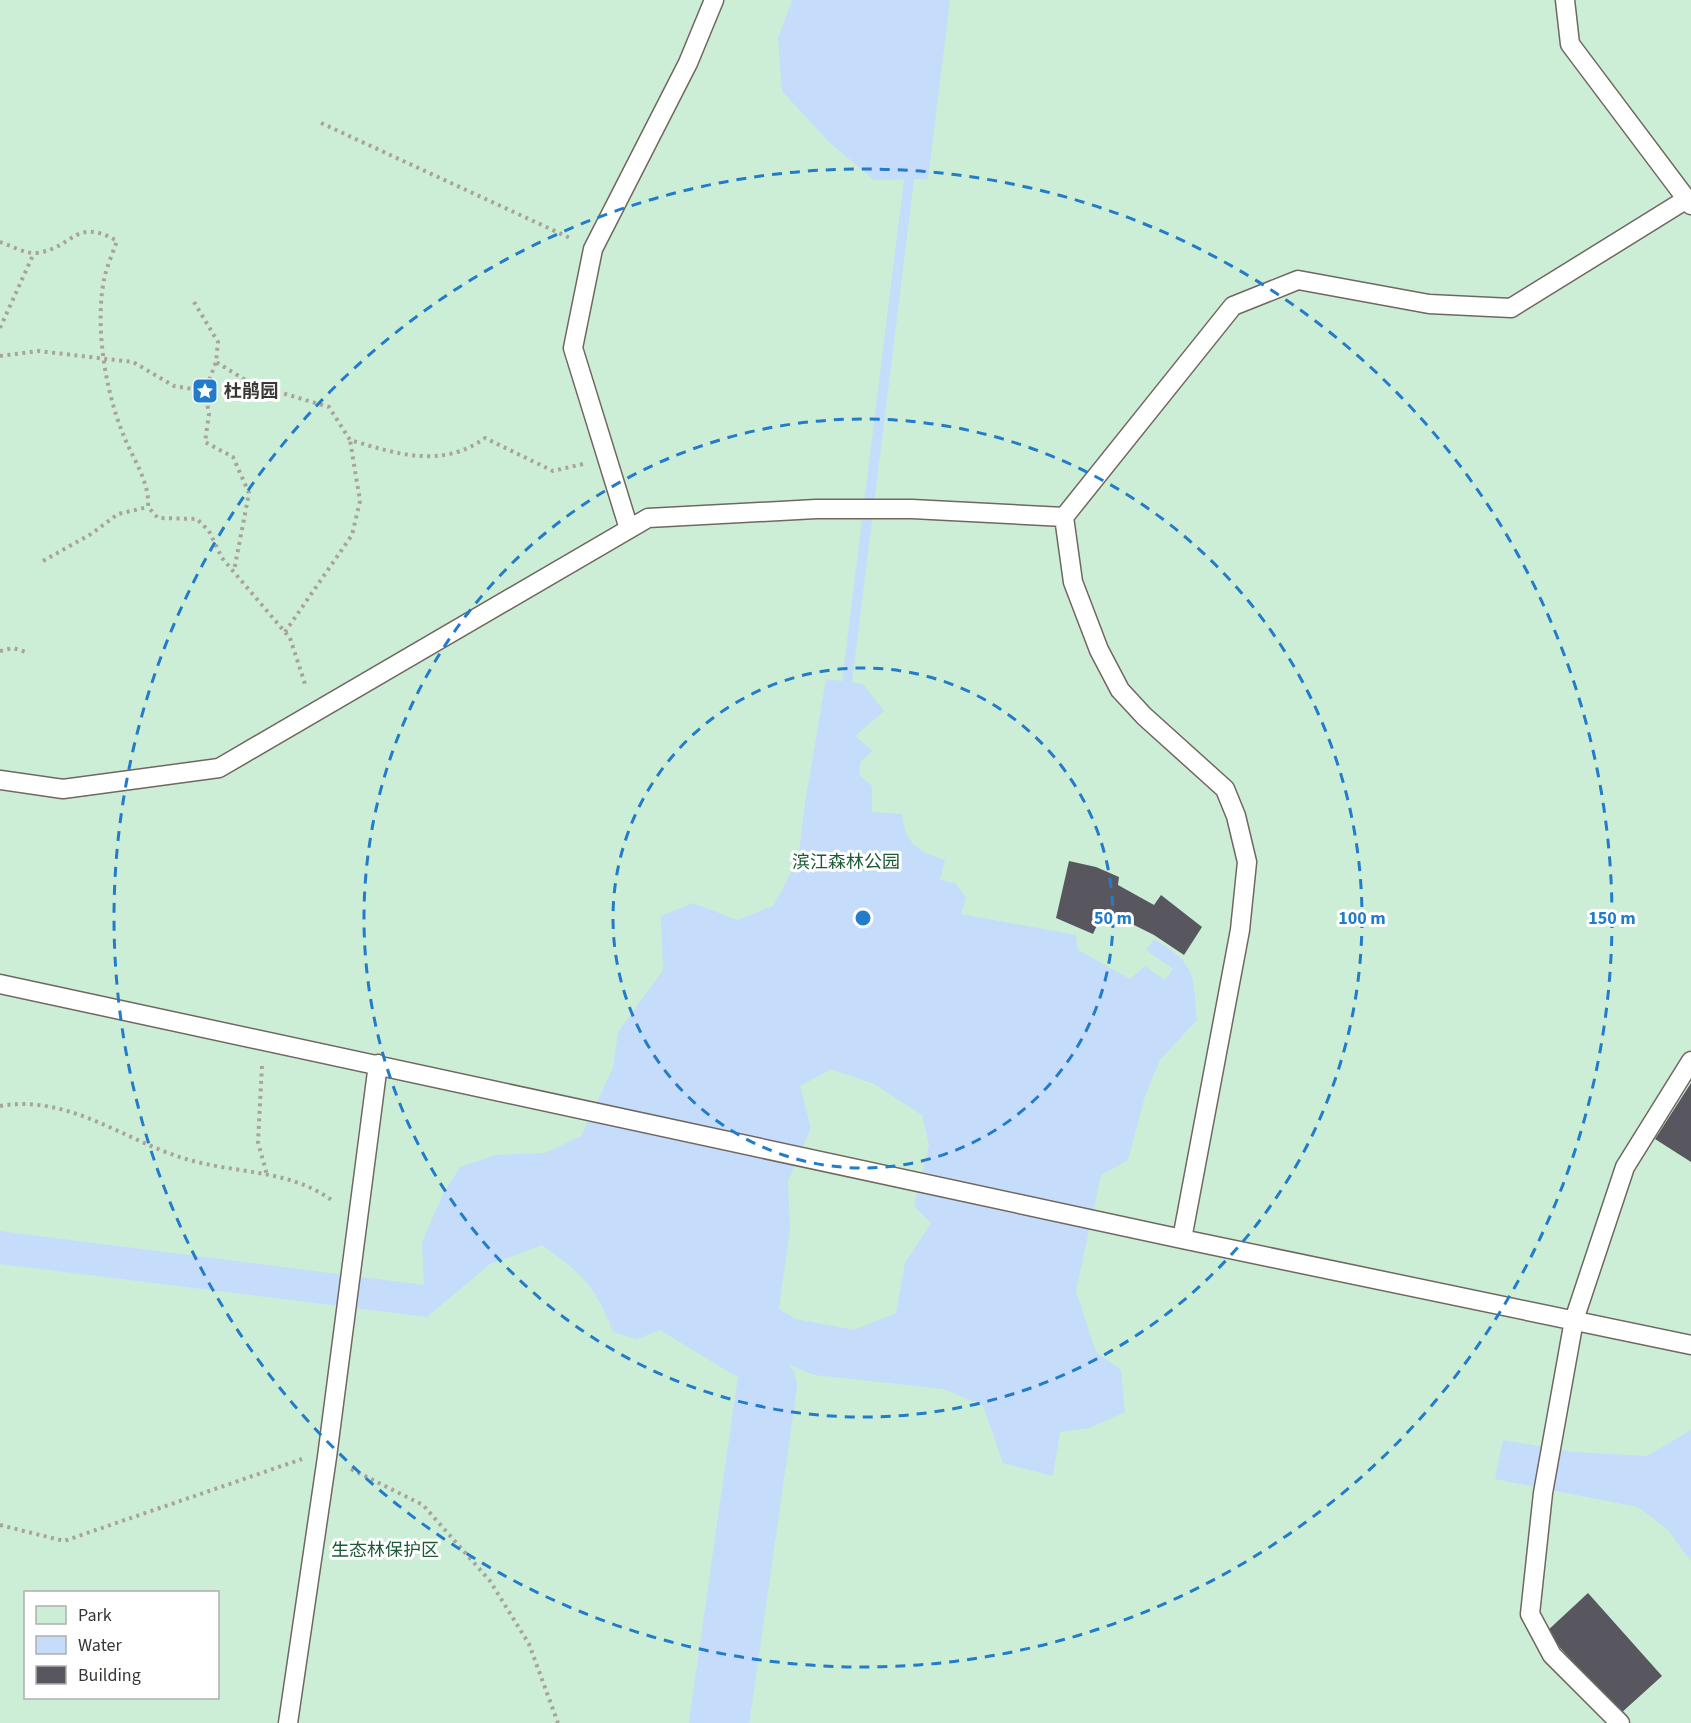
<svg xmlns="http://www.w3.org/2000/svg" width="1691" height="1723" font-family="'Source Sans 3','Noto Sans SC',sans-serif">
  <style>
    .green { fill: #cdeed6; fill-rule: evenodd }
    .water { fill: #c5dcfa; fill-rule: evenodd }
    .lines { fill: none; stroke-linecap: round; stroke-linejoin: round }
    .stream { stroke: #c5dcfa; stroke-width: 10 }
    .river { stroke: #c5dcfa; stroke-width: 60 }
    .building { fill: #585760 }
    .service-casing { stroke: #706761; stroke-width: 21 }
    .path { stroke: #aaa39d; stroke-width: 4; stroke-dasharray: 3 4.5; stroke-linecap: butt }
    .service { stroke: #fff; stroke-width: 18 }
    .ring { fill: none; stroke: #227cc9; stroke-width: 3; stroke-dasharray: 10 8 }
    .labels { text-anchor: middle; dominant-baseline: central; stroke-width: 6; stroke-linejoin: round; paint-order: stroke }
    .poi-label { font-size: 18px; font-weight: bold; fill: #3a3633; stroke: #fff; text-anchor: start }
    .park-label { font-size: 18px; fill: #1b5a34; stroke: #fff }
    .centre { fill: #227cc9; stroke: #fff; stroke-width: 3 }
    .ring-label { font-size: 18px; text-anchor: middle; font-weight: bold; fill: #227cc9; stroke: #fff; stroke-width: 6; stroke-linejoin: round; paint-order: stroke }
  </style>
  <rect width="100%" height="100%" fill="#f9f0e8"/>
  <path class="green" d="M 0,0 L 1691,0 L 1691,1723 L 0,1723 ZM 26,1592 L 218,1592 L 218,1698 L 26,1698 Z"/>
  <path class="water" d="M 792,0 L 950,0 L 928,179 L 874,180 L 829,142 L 782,91 L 778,38 Z
    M 826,679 L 863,684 L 884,711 L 855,736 L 873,751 L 861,761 L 859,775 L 872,786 L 872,812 L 902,814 C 904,843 919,852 945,860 L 940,880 L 955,883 L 966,898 L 961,914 L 1076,935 L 1078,950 L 1130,979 L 1145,966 L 1165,980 L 1173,969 L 1146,950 L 1154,939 C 1196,964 1193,974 1197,1020 L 1160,1060 L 1145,1096 L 1128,1160 L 1101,1175 L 1076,1291 L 1096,1352 L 1121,1370 L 1125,1412 L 1089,1428 L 1060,1432 L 1053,1476 L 1003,1463 L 983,1406 L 944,1389 L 814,1375 L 779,1360 L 767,1385 L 732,1374 L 660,1330 L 637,1339 L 613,1332 C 595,1285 582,1274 542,1245 L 490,1264 L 427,1317 L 0,1264 L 0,1231 L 424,1285 L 422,1242 L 442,1196 L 460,1167 L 495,1155 L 545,1153 L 581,1136 L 613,1068 L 618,1032 L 663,970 L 661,916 L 693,903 L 737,920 L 773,906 L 798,860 L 805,803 ZM 831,1069 L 874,1084 L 922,1115 L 929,1145 L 914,1206 L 931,1223 L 905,1263 L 896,1313 L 854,1330 L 796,1319 L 779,1309 L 790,1229 L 788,1181 L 811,1128 L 800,1086 Z
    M 1691,1430 L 1691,1561 L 1667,1529 L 1638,1507 L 1495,1479 L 1503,1440 L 1573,1452 L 1647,1456 Z"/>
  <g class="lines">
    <path class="stream" d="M 847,682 L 909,180"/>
    <path class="river" d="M 719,1723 L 767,1385"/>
  </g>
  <path class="building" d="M 1069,861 L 1096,867 L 1119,877 L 1118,885 L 1154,905 L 1161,895 L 1202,927 L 1184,955 L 1154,935 L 1104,910 L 1093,934 L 1056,918 Z
    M 1691,1083 L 1691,1162 L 1655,1139 Z
    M 1588,1593 L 1662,1676 L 1620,1714 L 1546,1632 Z"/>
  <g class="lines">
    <g class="service-casing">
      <path id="service" d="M 1565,0 L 1570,44 L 1691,205
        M 1064,517 L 1073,582 L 1099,650 L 1120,690 L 1144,716 L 1225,789 L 1236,816 L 1247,862 L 1240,930 L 1182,1239
        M 629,529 L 573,348 L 593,249 L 688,63 L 714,0
        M 0,780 L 63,789 L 219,768 L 648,518 L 816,509 L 912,509 L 1064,517 L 1233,306 L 1298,280 L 1429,304 L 1511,308 L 1687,199
        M 0,984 L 1182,1239 L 1691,1345
        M 288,1723 L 327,1457 L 378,1064
        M 1620,1723 L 1552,1655 L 1530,1614 L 1543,1493 L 1574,1320 L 1625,1167 L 1691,1061"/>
    </g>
    <path class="path" d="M 321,123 L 570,238
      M 0,242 C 10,245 25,254 36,253 C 73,249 75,216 117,241 C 113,252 108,264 105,275 C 94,323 105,390 123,434 C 132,458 150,481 148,507 L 158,518 L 197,519 L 209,531 L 222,558 L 290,638 L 306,687
      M 194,302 L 218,342 L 216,362 L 252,384 L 329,407 L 350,440 C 397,454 442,469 485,438 L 553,471 L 583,464
      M 0,328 L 34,253
      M 0,356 L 38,351 L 133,362 L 174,386 L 205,391 L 216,362
      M 205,391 L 209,414 L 205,442 L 233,457 L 249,493 L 234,571
      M 43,561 L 91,534 L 118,514 L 148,507
      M 285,632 L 352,535 L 360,501 L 350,440
      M 0,651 L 13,648 L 29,653
      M 262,1066 L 258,1142 L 267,1175
      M 0,1106 C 69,1094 125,1141 186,1159 C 236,1174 292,1169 334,1202
      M 351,1469 L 423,1505 L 490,1581 L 529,1644 L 558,1723
      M 0,1525 L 64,1541 L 302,1459"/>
    <use href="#service" class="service"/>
  </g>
  <g class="ring">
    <circle cx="863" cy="918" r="250"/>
    <circle cx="863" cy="918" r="499"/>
    <circle cx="863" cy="918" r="749"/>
  </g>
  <defs>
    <g id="sight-square" transform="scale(1.35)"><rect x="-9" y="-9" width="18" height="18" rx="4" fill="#227cc9" stroke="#fff"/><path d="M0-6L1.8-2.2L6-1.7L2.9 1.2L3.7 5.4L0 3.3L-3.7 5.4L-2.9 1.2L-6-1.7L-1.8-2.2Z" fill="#fff"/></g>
  </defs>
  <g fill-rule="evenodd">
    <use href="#sight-square" x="205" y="391"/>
  </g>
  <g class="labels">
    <g class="poi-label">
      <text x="224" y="391">杜鹃园</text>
    </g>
    <g class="park-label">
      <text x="846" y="862">滨江森林公园</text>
      <text x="385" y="1550">生态林保护区</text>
    </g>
  </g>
  <circle cx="863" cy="918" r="9" class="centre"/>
  <g class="ring-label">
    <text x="1113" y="924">50 m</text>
    <text x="1362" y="924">100 m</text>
    <text x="1612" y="924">150 m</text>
  </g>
  <rect x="24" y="1591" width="195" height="108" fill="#ffffff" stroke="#b0afad" stroke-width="1.5"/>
  <rect x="36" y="1606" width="30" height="18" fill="#cdeed6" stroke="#b0afad" stroke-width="1.5"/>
  <text x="78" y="1621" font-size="18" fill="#3a3633">Park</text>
  <rect x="36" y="1636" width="30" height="18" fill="#c5dcfa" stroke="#b0afad" stroke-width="1.5"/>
  <text x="78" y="1651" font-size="18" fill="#3a3633">Water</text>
  <rect x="36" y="1666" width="30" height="18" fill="#585760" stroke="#b0afad" stroke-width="1.5"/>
  <text x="78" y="1681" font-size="18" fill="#3a3633">Building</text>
</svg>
